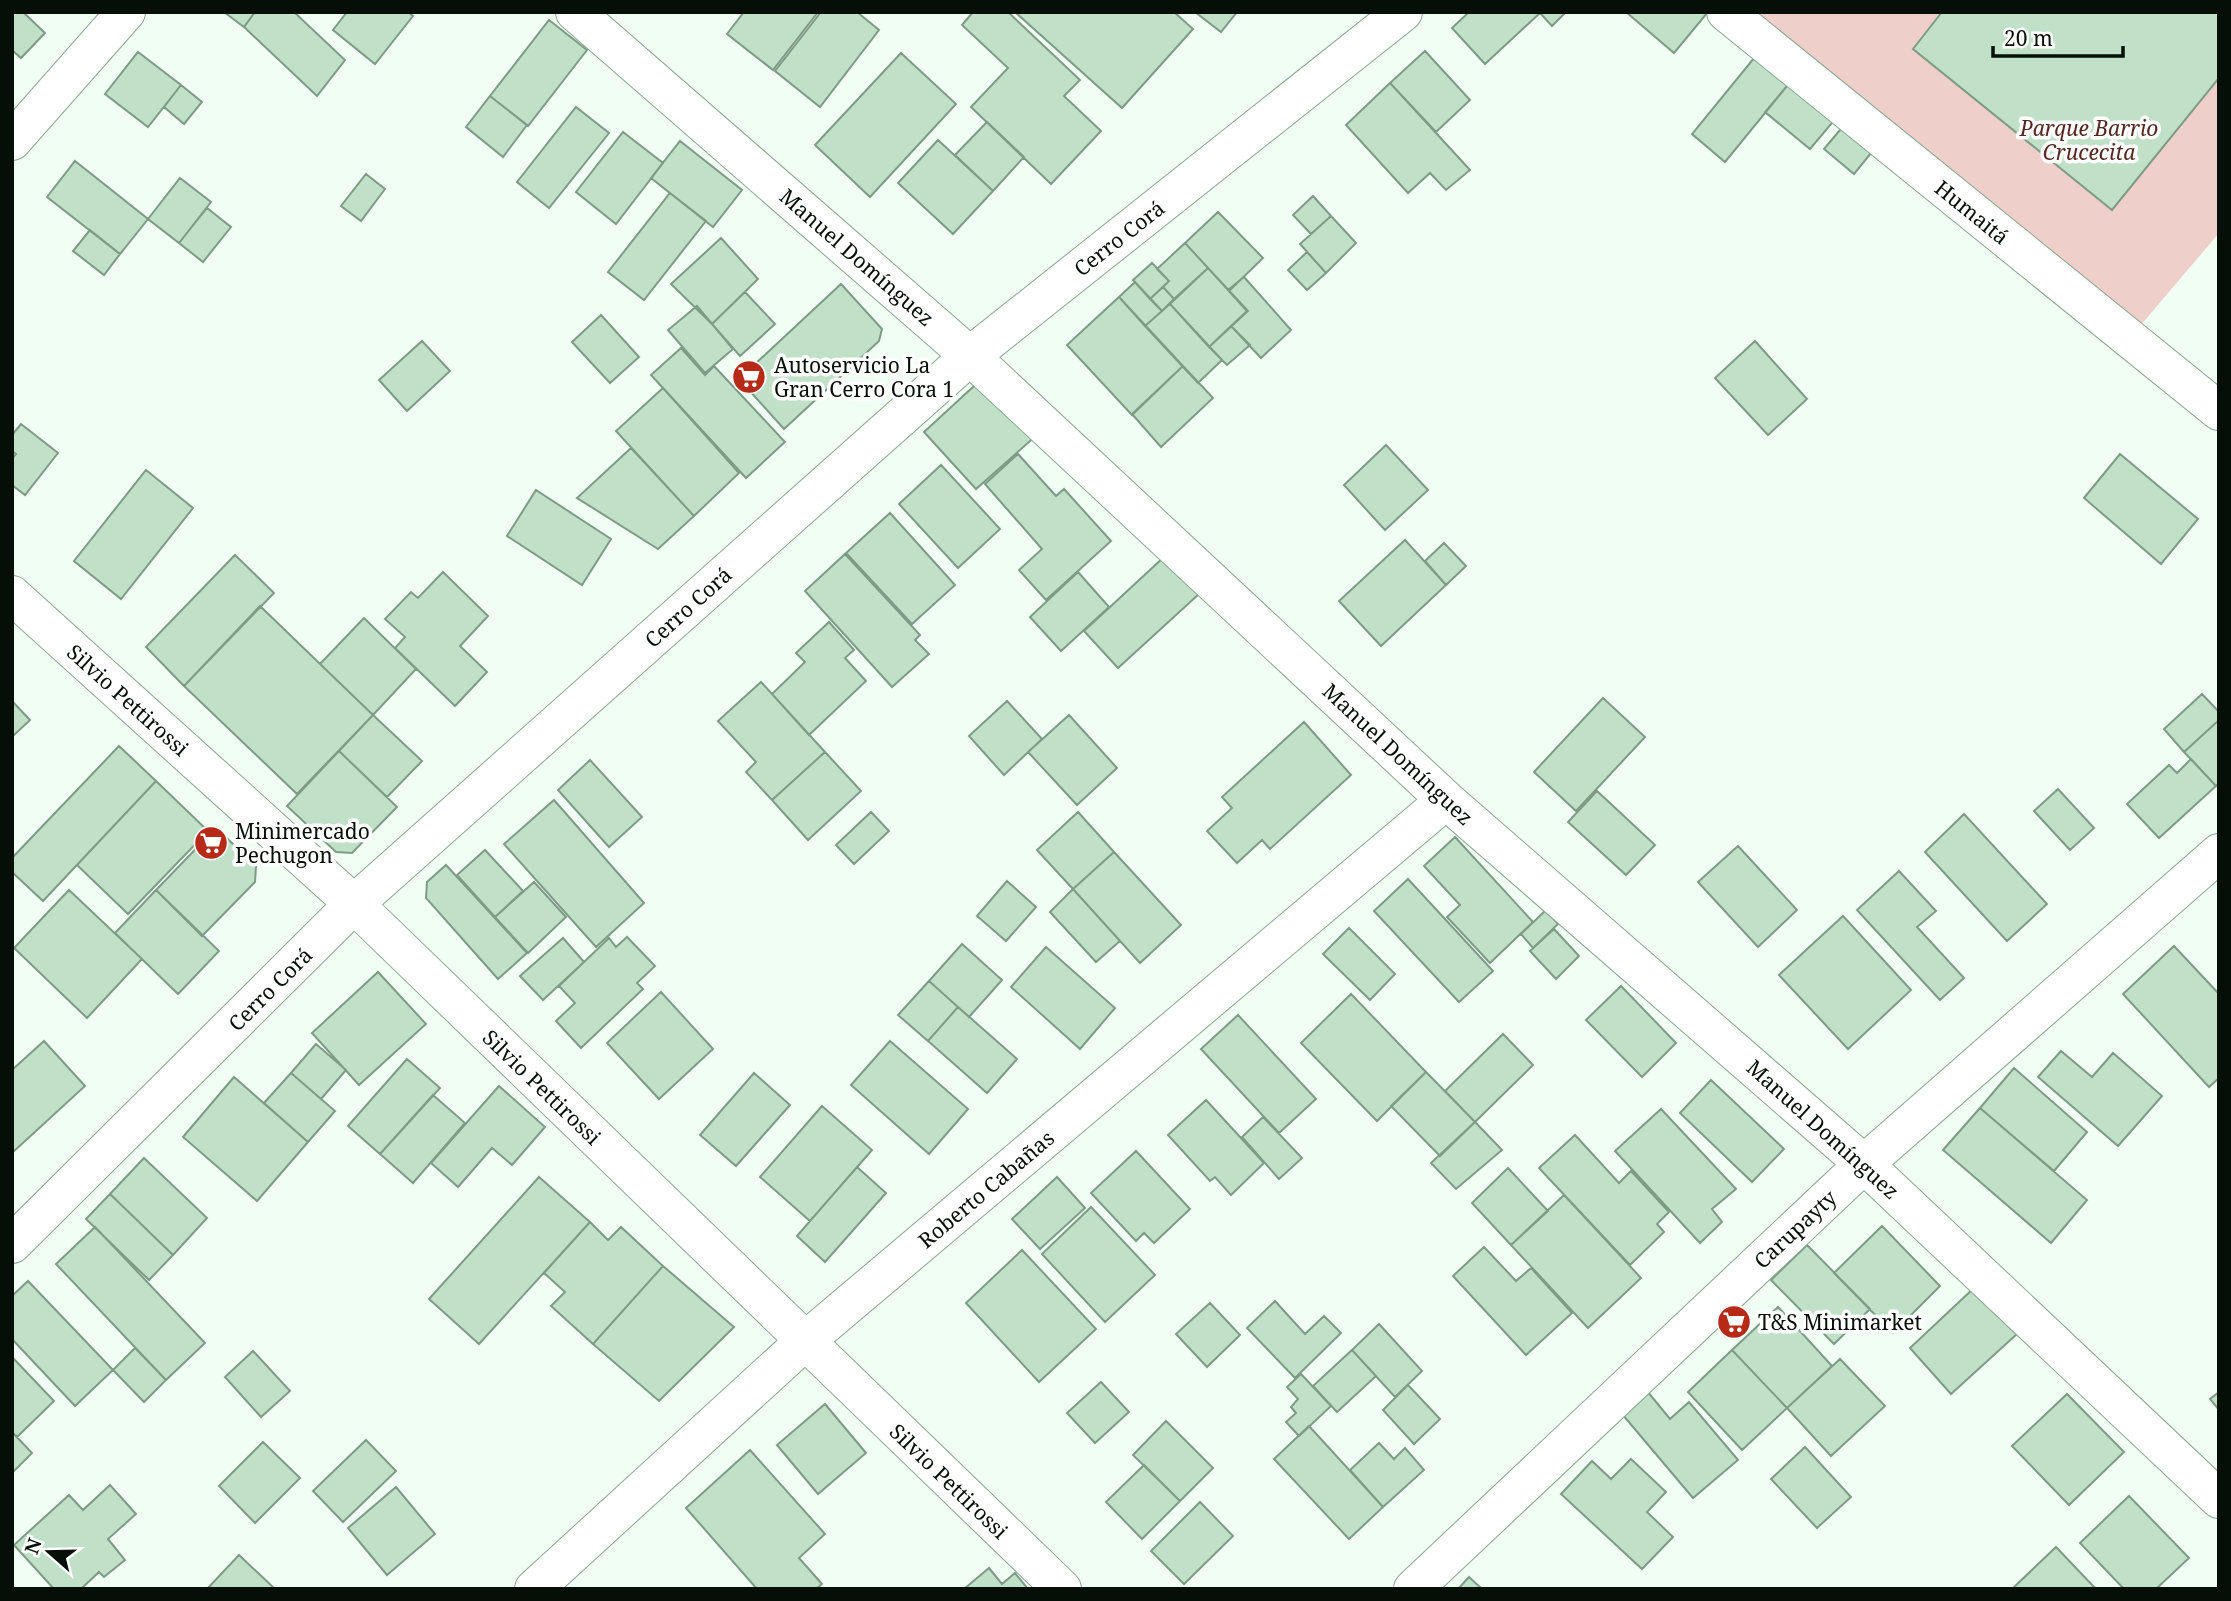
<svg xmlns="http://www.w3.org/2000/svg" width="2231" height="1601" font-family="'Noto Serif',serif">
  <style>
    .green { fill: #efcfc9 }
    .building { fill: #c1e0c8; stroke: #7e9c85; stroke-width: 2 }
    .lines { fill: none; stroke-linecap: round; stroke-linejoin: round }
    .minor-casing { stroke: #89a790; stroke-width: 40 }
    .tertiary-casing { stroke: #89a790; stroke-width: 40 }
    .minor { stroke: #fff; stroke-width: 38 }
    .tertiary { stroke: #fff; stroke-width: 38 }
    .labels { text-anchor: middle; dominant-baseline: central; stroke-width: 7; stroke-linejoin: round; paint-order: stroke }
    .park-label { font-size: 21px; font-style: italic; fill: #55271f; stroke: #fff }
    .street-label { font-size: 21px; fill: #050e07; stroke: #fff }
    .poi-label { font-size: 21px; fill: #050e07; stroke: #fff; text-anchor: start }
  </style>
  <rect width="100%" height="100%" fill="#f1fef4"/>
  <path class="green" d="M 1739,12 L 2219,12 L 2219,233 L 2129,339 Z"/>
  <path class="building" d="M 12,12 L 23,12 L 45,33 L 21,58 L 12,50 Z
    M 224,12 L 255,12 L 244,27 Z
    M 255,12 L 294,12 L 345,60 L 317,96 L 244,27 Z
    M 347,12 L 408,12 L 413,16 L 375,64 L 333,30 Z
    M 744,12 L 818,12 L 773,70 L 727,34 Z
    M 821,12 L 857,12 L 879,30 L 820,107 L 775,71 Z
    M 973,12 L 1008,12 L 1080,80 L 1064,96 L 1101,131 L 1051,184 L 971,107 L 1008,68 L 962,25 Z
    M 1015,12 L 1174,12 L 1193,29 L 1122,108 Z
    M 1195,12 L 1237,12 L 1221,32 Z
    M 1469,12 L 1539,12 L 1540,13 L 1485,64 L 1452,28 Z
    M 1539,12 L 1566,12 L 1552,26 Z
    M 1626,12 L 1708,12 L 1674,53 Z
    M 1942,12 L 2219,12 L 2219,78 L 2112,210 L 1913,49 Z
    M 549,20 L 587,50 L 528,126 L 490,96 Z
    M 1425,51 L 1470,100 L 1436,132 L 1390,83 Z
    M 138,52 L 181,85 L 148,127 L 105,94 Z
    M 1759,52 L 1792,80 L 1725,162 L 1692,134 Z
    M 901,53 L 956,104 L 870,197 L 815,145 Z
    M 1792,80 L 1837,117 L 1810,149 L 1765,112 Z
    M 1390,83 L 1470,170 L 1446,190 L 1430,173 L 1408,193 L 1346,125 Z
    M 181,85 L 202,102 L 184,124 L 164,107 Z
    M 490,96 L 527,125 L 503,157 L 466,127 Z
    M 576,107 L 609,133 L 549,208 L 517,182 Z
    M 1851,117 L 1880,142 L 1854,174 L 1824,149 Z
    M 987,122 L 1024,157 L 993,191 L 955,155 Z
    M 623,132 L 663,163 L 616,224 L 576,192 Z
    M 938,140 L 993,191 L 953,234 L 898,183 Z
    M 680,141 L 742,190 L 713,227 L 651,178 Z
    M 75,161 L 148,219 L 120,254 L 47,197 Z
    M 366,174 L 385,189 L 361,221 L 341,206 Z
    M 180,178 L 211,202 L 179,243 L 148,219 Z
    M 670,193 L 706,221 L 644,300 L 608,272 Z
    M 1313,196 L 1331,216 L 1311,234 L 1293,215 Z
    M 207,208 L 231,227 L 203,262 L 179,243 Z
    M 1218,212 L 1263,258 L 1229,291 L 1185,243 Z
    M 1331,216 L 1356,243 L 1326,273 L 1300,244 Z
    M 90,230 L 120,254 L 104,275 L 73,251 Z
    M 721,238 L 758,279 L 712,324 L 671,284 Z
    M 1185,243 L 1208,268 L 1174,299 L 1163,287 L 1169,281 L 1157,269 Z
    M 1307,252 L 1326,273 L 1307,290 L 1288,270 Z
    M 1152,263 L 1169,281 L 1150,299 L 1133,280 Z
    M 1208,268 L 1248,311 L 1209,347 L 1170,304 Z
    M 1244,277 L 1291,330 L 1261,358 L 1231,326 L 1247,311 L 1228,290 Z
    M 1135,282 L 1162,311 L 1145,326 L 1119,297 Z
    M 841,284 L 882,329 L 879,341 L 784,429 L 739,379 Z
    M 1163,287 L 1174,299 L 1162,311 L 1150,299 Z
    M 745,292 L 775,324 L 740,356 L 712,324 Z
    M 1119,297 L 1183,366 L 1132,415 L 1067,345 Z
    M 1170,304 L 1222,360 L 1198,383 L 1145,326 Z
    M 697,306 L 733,349 L 705,373 L 668,330 Z
    M 601,315 L 639,357 L 610,383 L 572,342 Z
    M 1231,326 L 1250,345 L 1227,365 L 1209,347 Z
    M 422,341 L 450,371 L 407,411 L 379,380 Z
    M 1755,341 L 1807,399 L 1768,435 L 1715,378 Z
    M 681,348 L 705,375 L 714,366 L 785,442 L 746,478 L 651,375 Z
    M 1183,366 L 1213,398 L 1161,447 L 1132,414 Z
    M 986,375 L 1038,434 L 976,489 L 924,432 Z
    M 663,388 L 739,473 L 694,516 L 616,431 Z
    M 21,424 L 58,453 L 25,495 L 12,485 L 12,459 L 16,454 L 12,451 L 12,435 Z
    M 1386,445 L 1428,490 L 1385,530 L 1344,485 Z
    M 631,448 L 694,516 L 658,549 L 577,498 Z
    M 1018,454 L 1056,496 L 1064,489 L 1111,541 L 1046,600 L 1019,570 L 1042,549 L 985,484 Z
    M 2120,454 L 2198,519 L 2161,564 L 2084,498 Z
    M 941,465 L 1000,529 L 958,568 L 899,504 Z
    M 146,470 L 193,508 L 121,599 L 74,561 Z
    M 536,490 L 611,539 L 582,585 L 507,536 Z
    M 890,513 L 955,585 L 912,624 L 846,553 Z
    M 1405,540 L 1446,585 L 1381,646 L 1339,601 Z
    M 1444,543 L 1466,566 L 1446,585 L 1425,561 Z
    M 845,554 L 920,635 L 915,640 L 929,654 L 892,687 L 805,591 Z
    M 235,555 L 274,593 L 184,686 L 146,647 Z
    M 1164,557 L 1199,594 L 1118,668 L 1084,631 Z
    M 443,572 L 488,616 L 460,646 L 487,672 L 455,706 L 395,648 L 405,637 L 385,619 L 411,592 L 418,598 Z
    M 1078,572 L 1109,607 L 1061,651 L 1030,617 Z
    M 260,606 L 373,715 L 297,794 L 184,686 Z
    M 364,618 L 416,669 L 373,715 L 320,664 Z
    M 829,622 L 854,650 L 845,658 L 866,681 L 809,735 L 772,694 L 805,662 L 796,653 Z
    M 761,682 L 825,752 L 772,800 L 746,772 L 756,762 L 718,721 Z
    M 2202,694 L 2219,712 L 2219,720 L 2184,752 L 2164,729 Z
    M 1603,698 L 1645,737 L 1576,811 L 1534,772 Z
    M 12,701 L 30,720 L 12,737 Z
    M 1007,701 L 1042,739 L 1004,775 L 969,736 Z
    M 373,715 L 422,761 L 387,797 L 339,751 Z
    M 1069,715 L 1117,768 L 1077,805 L 1028,752 Z
    M 2219,720 L 2219,783 L 2216,786 L 2184,752 Z
    M 1304,722 L 1351,775 L 1270,849 L 1262,840 L 1237,863 L 1207,831 L 1232,808 L 1222,797 Z
    M 119,746 L 156,781 L 43,901 L 12,872 L 12,858 Z
    M 339,751 L 397,807 L 352,853 L 336,852 L 287,806 Z
    M 825,752 L 861,791 L 808,840 L 772,800 Z
    M 2191,759 L 2216,786 L 2159,838 L 2127,804 L 2169,765 L 2177,773 Z
    M 590,760 L 642,817 L 609,847 L 558,790 Z
    M 156,781 L 208,831 L 128,914 L 77,865 Z
    M 2058,789 L 2094,828 L 2070,850 L 2034,811 Z
    M 1597,791 L 1655,845 L 1626,875 L 1568,822 Z
    M 554,800 L 644,903 L 596,947 L 504,844 Z
    M 871,812 L 889,831 L 854,864 L 836,845 Z
    M 1078,812 L 1114,852 L 1073,889 L 1037,850 Z
    M 1964,814 L 2047,904 L 2007,941 L 1925,852 Z
    M 216,828 L 256,866 L 255,882 L 202,936 L 156,890 Z
    M 1455,837 L 1533,922 L 1490,963 L 1447,917 L 1460,905 L 1424,866 Z
    M 1738,846 L 1797,910 L 1758,947 L 1698,882 Z
    M 485,850 L 523,891 L 495,917 L 457,875 Z
    M 1114,852 L 1181,925 L 1140,963 L 1073,889 Z
    M 446,865 L 527,953 L 498,979 L 426,898 L 427,882 Z
    M 1899,871 L 1936,911 L 1917,927 L 1964,978 L 1940,1000 L 1857,910 Z
    M 1408,879 L 1493,971 L 1459,1002 L 1374,911 Z
    M 1007,881 L 1036,907 L 1006,941 L 977,916 Z
    M 534,882 L 566,917 L 528,953 L 495,917 Z
    M 1073,889 L 1120,941 L 1096,962 L 1050,912 Z
    M 69,890 L 142,959 L 87,1018 L 14,948 Z
    M 156,890 L 219,951 L 178,994 L 115,933 Z
    M 1546,910 L 1558,924 L 1533,948 L 1521,934 Z
    M 1843,916 L 1911,990 L 1848,1049 L 1779,975 Z
    M 1349,928 L 1395,974 L 1370,1000 L 1323,954 Z
    M 1554,929 L 1579,956 L 1556,979 L 1530,951 Z
    M 627,937 L 655,966 L 637,983 L 643,989 L 581,1048 L 556,1021 L 575,1003 L 559,986 L 609,938 L 616,947 Z
    M 563,938 L 584,962 L 543,1000 L 520,976 Z
    M 962,944 L 1002,980 L 969,1017 L 929,981 Z
    M 2174,946 L 2219,994 L 2219,1078 L 2209,1087 L 2123,994 Z
    M 1046,947 L 1115,1008 L 1080,1049 L 1011,987 Z
    M 378,972 L 426,1024 L 359,1085 L 312,1033 Z
    M 929,981 L 958,1007 L 928,1041 L 898,1015 Z
    M 1621,986 L 1676,1043 L 1642,1077 L 1586,1020 Z
    M 661,992 L 713,1049 L 659,1099 L 607,1043 Z
    M 1351,994 L 1426,1072 L 1377,1121 L 1301,1043 Z
    M 958,1007 L 1017,1059 L 987,1093 L 928,1041 Z
    M 1238,1015 L 1316,1099 L 1279,1133 L 1201,1049 Z
    M 1503,1034 L 1533,1065 L 1475,1122 L 1445,1091 Z
    M 44,1041 L 85,1086 L 12,1153 L 12,1070 Z
    M 890,1041 L 968,1109 L 929,1154 L 851,1085 Z
    M 316,1044 L 346,1070 L 321,1099 L 291,1073 Z
    M 2061,1051 L 2092,1077 L 2113,1053 L 2162,1096 L 2118,1146 L 2038,1077 Z
    M 407,1059 L 440,1088 L 380,1154 L 348,1126 Z
    M 2014,1068 L 2087,1132 L 2054,1171 L 1980,1108 Z
    M 1426,1072 L 1475,1122 L 1440,1156 L 1391,1106 Z
    M 291,1073 L 335,1111 L 308,1142 L 264,1103 Z
    M 754,1073 L 790,1105 L 736,1166 L 700,1135 Z
    M 234,1077 L 308,1142 L 257,1201 L 183,1137 Z
    M 1711,1080 L 1784,1149 L 1752,1182 L 1680,1113 Z
    M 499,1086 L 545,1127 L 512,1165 L 492,1148 L 458,1187 L 431,1163 Z
    M 433,1095 L 465,1123 L 413,1183 L 380,1154 Z
    M 1206,1100 L 1264,1163 L 1231,1195 L 1215,1177 L 1210,1181 L 1168,1135 Z
    M 822,1106 L 872,1150 L 810,1221 L 760,1177 Z
    M 1980,1108 L 2087,1200 L 2051,1243 L 1943,1150 Z
    M 1661,1109 L 1736,1189 L 1712,1209 L 1722,1222 L 1700,1243 L 1615,1151 Z
    M 1263,1117 L 1302,1158 L 1279,1179 L 1242,1137 Z
    M 1475,1122 L 1502,1150 L 1456,1189 L 1431,1163 Z
    M 1575,1135 L 1619,1183 L 1631,1171 L 1669,1212 L 1657,1224 L 1664,1232 L 1630,1265 L 1539,1168 Z
    M 1136,1151 L 1190,1209 L 1154,1243 L 1144,1233 L 1136,1241 L 1091,1193 Z
    M 144,1158 L 207,1218 L 173,1255 L 110,1194 Z
    M 857,1167 L 886,1193 L 825,1262 L 797,1236 Z
    M 1508,1168 L 1548,1211 L 1511,1245 L 1472,1203 Z
    M 539,1177 L 590,1222 L 479,1344 L 429,1299 Z
    M 1057,1177 L 1085,1208 L 1040,1249 L 1012,1219 Z
    M 110,1194 L 173,1255 L 149,1280 L 86,1219 Z
    M 1564,1195 L 1641,1278 L 1588,1328 L 1511,1245 Z
    M 1091,1207 L 1155,1275 L 1105,1322 L 1042,1254 Z
    M 590,1222 L 608,1240 L 621,1227 L 663,1266 L 593,1344 L 551,1306 L 565,1292 L 544,1273 Z
    M 1882,1226 L 1940,1286 L 1893,1333 L 1834,1273 Z
    M 95,1227 L 205,1343 L 166,1380 L 56,1264 Z
    M 1807,1245 L 1870,1309 L 1834,1344 L 1771,1280 Z
    M 1484,1247 L 1516,1281 L 1531,1268 L 1572,1313 L 1526,1355 L 1453,1276 Z
    M 1022,1250 L 1096,1329 L 1039,1382 L 966,1303 Z
    M 663,1266 L 734,1327 L 659,1401 L 593,1344 Z
    M 28,1281 L 113,1370 L 75,1406 L 12,1339 L 12,1296 Z
    M 1974,1288 L 2017,1334 L 1951,1394 L 1910,1348 Z
    M 1275,1301 L 1305,1334 L 1324,1316 L 1341,1333 L 1295,1378 L 1247,1328 Z
    M 1210,1303 L 1240,1335 L 1207,1367 L 1176,1334 Z
    M 1778,1307 L 1832,1366 L 1787,1408 L 1732,1350 Z
    M 1379,1324 L 1422,1371 L 1395,1397 L 1352,1350 Z
    M 135,1348 L 166,1380 L 144,1402 L 113,1370 Z
    M 1352,1350 L 1376,1376 L 1337,1412 L 1313,1386 Z
    M 1732,1350 L 1787,1408 L 1742,1450 L 1688,1392 Z
    M 253,1351 L 290,1391 L 261,1417 L 225,1377 Z
    M 12,1357 L 54,1401 L 17,1437 L 12,1432 Z
    M 1840,1359 L 1885,1406 L 1831,1456 L 1787,1408 Z
    M 1301,1374 L 1331,1406 L 1299,1436 L 1286,1422 L 1296,1413 L 1291,1407 L 1298,1399 L 1287,1387 Z
    M 1101,1382 L 1129,1412 L 1095,1443 L 1067,1413 Z
    M 1408,1385 L 1440,1419 L 1414,1444 L 1383,1410 Z
    M 1643,1386 L 1670,1419 L 1689,1402 L 1738,1460 L 1693,1498 L 1617,1408 Z
    M 2219,1392 L 2219,1410 L 2210,1399 Z
    M 2067,1394 L 2124,1452 L 2069,1505 L 2012,1446 Z
    M 825,1404 L 866,1453 L 818,1494 L 777,1445 Z
    M 1166,1421 L 1213,1468 L 1180,1501 L 1133,1455 Z
    M 1309,1426 L 1383,1507 L 1349,1539 L 1274,1459 Z
    M 12,1432 L 32,1453 L 12,1473 Z
    M 366,1440 L 396,1471 L 343,1522 L 313,1491 Z
    M 263,1442 L 300,1478 L 255,1523 L 219,1486 Z
    M 1379,1443 L 1394,1459 L 1405,1448 L 1424,1470 L 1383,1507 L 1350,1470 Z
    M 1805,1447 L 1851,1497 L 1817,1528 L 1771,1479 Z
    M 750,1450 L 825,1534 L 799,1558 L 822,1584 L 816,1589 L 757,1589 L 686,1508 Z
    M 1631,1459 L 1666,1492 L 1647,1512 L 1673,1537 L 1642,1569 L 1561,1494 L 1592,1461 L 1611,1479 Z
    M 1144,1465 L 1180,1501 L 1142,1539 L 1106,1502 Z
    M 110,1485 L 136,1514 L 108,1539 L 125,1560 L 104,1577 L 99,1572 L 81,1589 L 54,1589 L 14,1545 L 69,1495 L 83,1510 Z
    M 396,1487 L 435,1534 L 387,1575 L 348,1528 Z
    M 2129,1496 L 2189,1558 L 2156,1589 L 2124,1589 L 2080,1543 Z
    M 1200,1502 L 1233,1536 L 1184,1584 L 1151,1551 Z
    M 2056,1547 L 2096,1589 L 2012,1589 Z
    M 239,1555 L 275,1589 L 207,1589 Z
    M 989,1568 L 1002,1584 L 1015,1573 L 1028,1589 L 964,1589 Z
    M 1469,1577 L 1482,1589 L 1458,1589 Z"/>
  <g class="lines">
    <g class="minor-casing">
      <path id="minor" d="M 575,12 L 970,356 L 1446,800 L 1864,1164 L 2219,1499
        M 1726,12 L 2219,411
        M 12,141 L 126,12
        M 12,595 L 354,904 L 1062,1589
        M 534,1589 L 804,1342 L 1446,800
        M 1413,1589 L 1864,1164 L 2219,853"/>
    </g>
    <g class="tertiary-casing">
      <path id="tertiary" d="M 12,1244 L 354,904 L 970,356 L 1403,12"/>
    </g>
    <use href="#minor" class="minor"/>
    <use href="#tertiary" class="tertiary"/>
  </g>
  <defs>
    <g id="supermarket-disc" transform="scale(1.75)"><circle r="9.5" fill="#b72a17" stroke="#fff"/><path d="M-6-5.5h2.5l.6 2H6L4.5 2H-2.5L-4.4-4H-6ZM-1.5 3.2a1.3 1.3 0 1 0 .1 0ZM3 3.2a1.3 1.3 0 1 0 .1 0Z" fill="#fff"/></g>
  </defs>
  <g fill-rule="evenodd">
    <use href="#supermarket-disc" x="749" y="377"/>
    <use href="#supermarket-disc" x="211" y="843"/>
    <use href="#supermarket-disc" x="1734" y="1322"/>
  </g>
  <g class="labels">
    <g class="park-label">
      <text x="2089" y="128">Parque Barrio<tspan x="2089" dy="24">Crucecita</tspan></text>
    </g>
    <g class="street-label">
      <text transform="translate(1972 212) rotate(39)">Humaitá</text>
      <text transform="translate(1119 238) rotate(-38)">Cerro Corá</text>
      <text transform="translate(857 257) rotate(41)">Manuel Domínguez</text>
      <text transform="translate(688 607) rotate(-42)">Cerro Corá</text>
      <text transform="translate(128 700) rotate(42)">Silvio Pettirossi</text>
      <text transform="translate(1398 754) rotate(43)">Manuel Domínguez</text>
      <text transform="translate(270 989) rotate(-45)">Cerro Corá</text>
      <text transform="translate(542 1087) rotate(44)">Silvio Pettirossi</text>
      <text transform="translate(1823 1129) rotate(42)">Manuel Domínguez</text>
      <text transform="translate(986 1189) rotate(-40)">Roberto Cabañas</text>
      <text transform="translate(1795 1229) rotate(-43)">Carupayty</text>
      <text transform="translate(949 1481) rotate(44)">Silvio Pettirossi</text>
    </g>
    <g class="poi-label">
      <text x="774" y="365">Autoservicio La<tspan x="774" dy="24">Gran Cerro Cora 1</tspan></text>
      <text x="235" y="831">Minimercado<tspan x="235" dy="24">Pechugon</tspan></text>
      <text x="1758" y="1322">T&amp;S Minimarket</text>
    </g>
  </g>
  <rect width="2231" height="1601" fill="none" stroke="#050e07" stroke-width="28"/>
  <g transform="translate(49 1552) rotate(290)" stroke="#ffffff" stroke-width="5" paint-order="stroke">
  <path d="M0-5L12 26L0 18L-12 26Z" fill="#050e07"/>
  <text y="-10" font-size="19" font-weight="bold" text-anchor="middle" fill="#050e07">N</text>
  </g>
  <path d="M1993 46v10h130v-10" fill="none" stroke="#050e07" stroke-width="3.5"/>
  <text x="2004" y="46" font-size="21" fill="#050e07" stroke="#ffffff" stroke-width="5" paint-order="stroke">20 m</text>
</svg>
